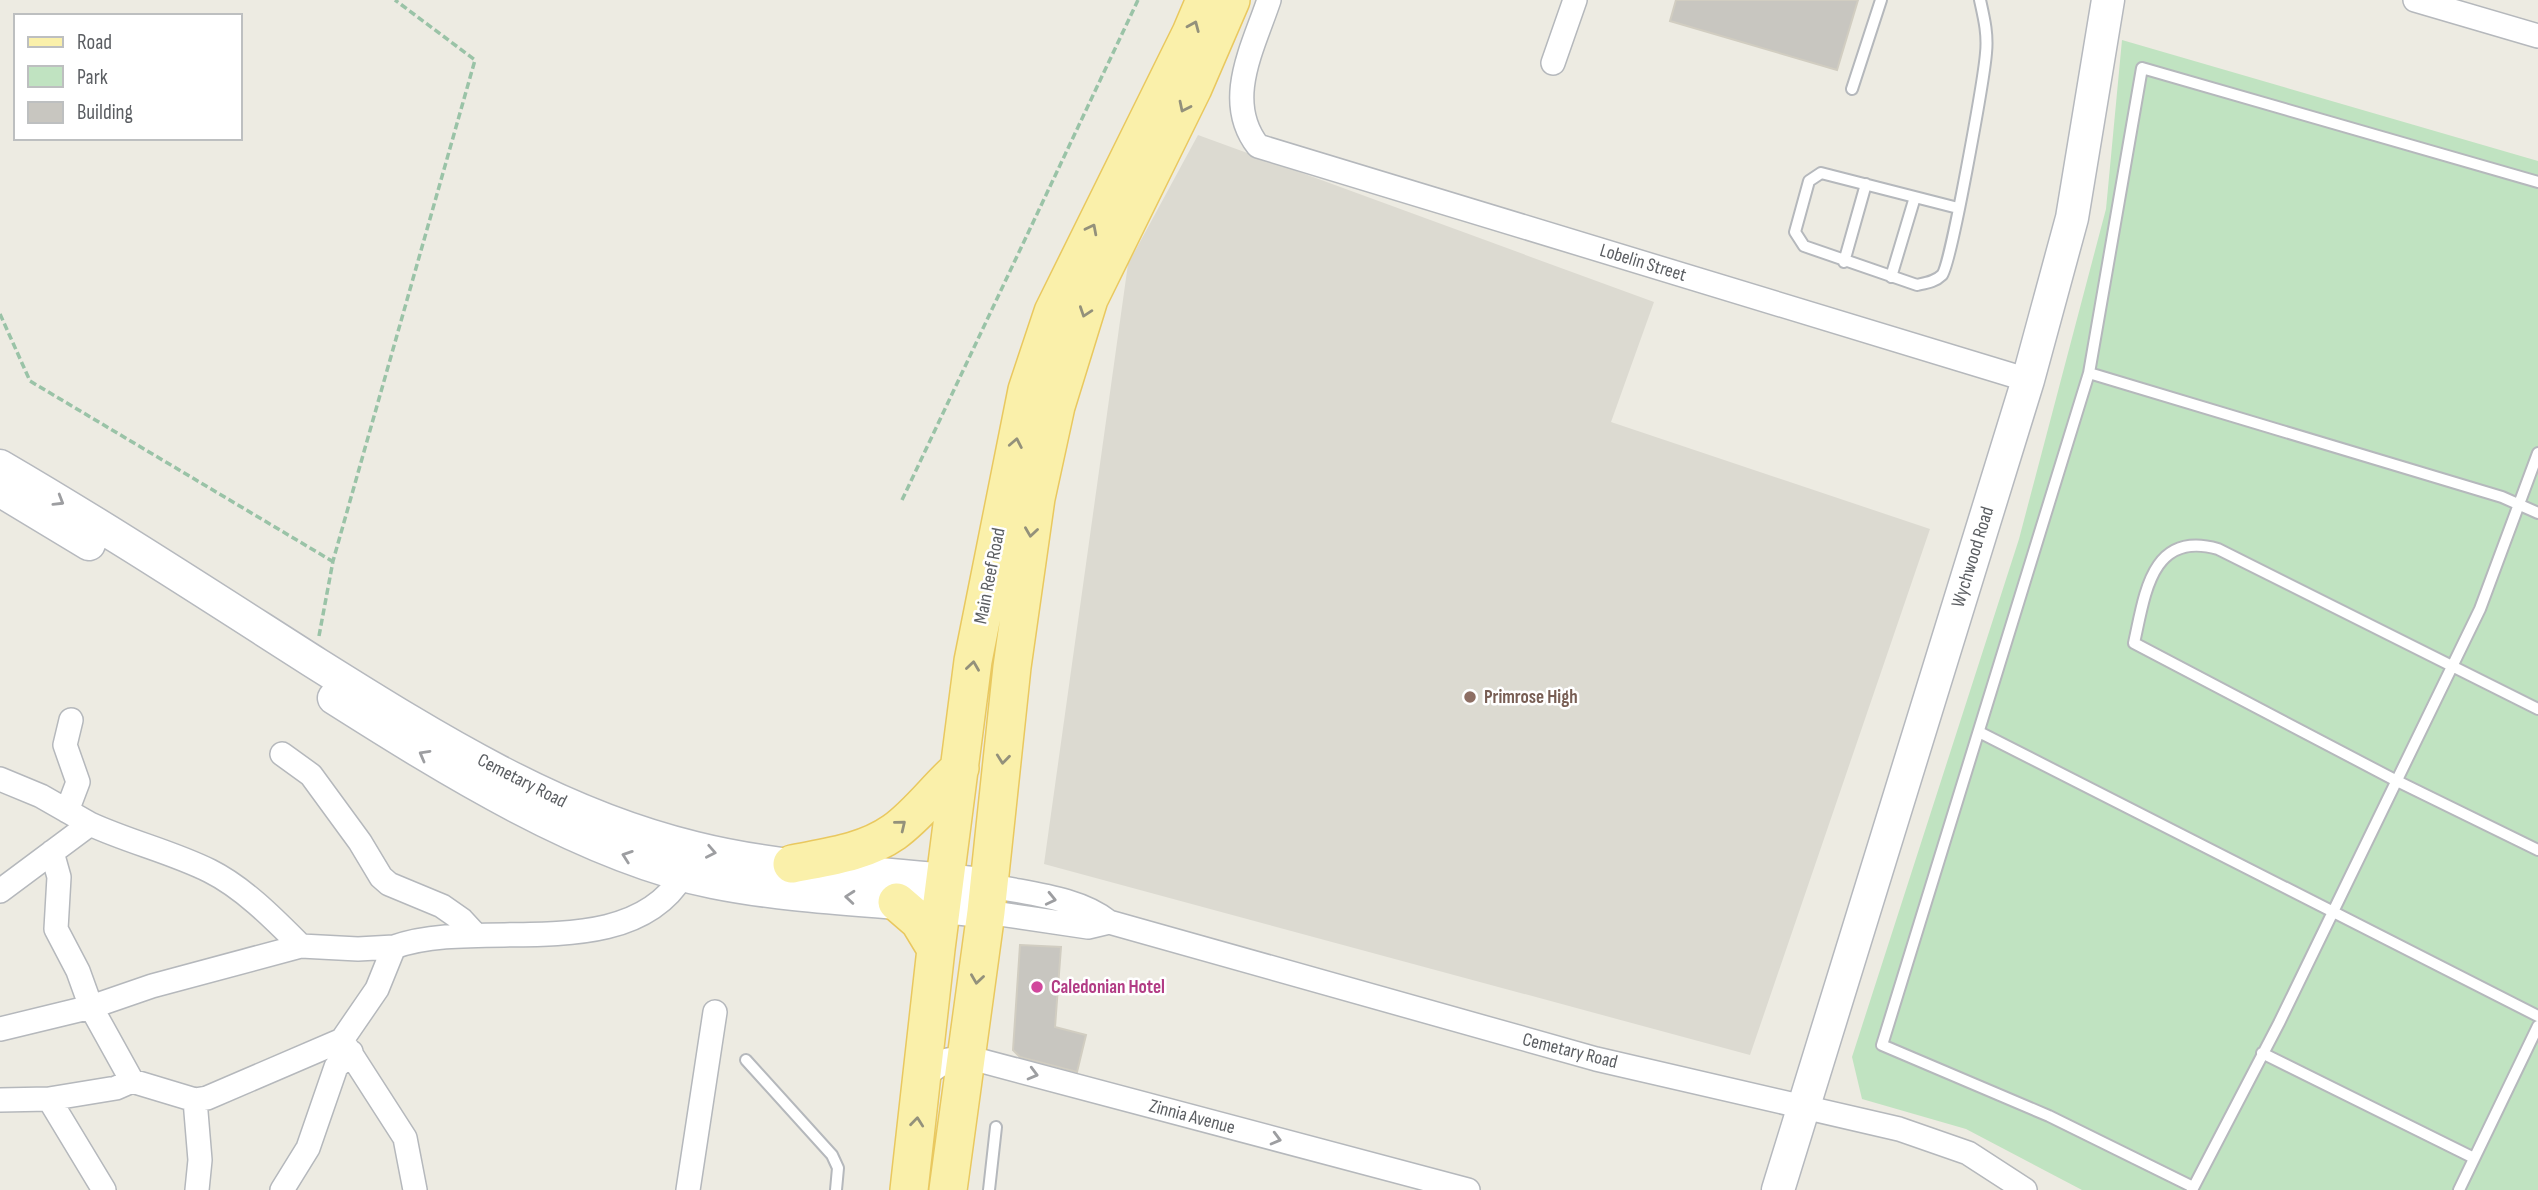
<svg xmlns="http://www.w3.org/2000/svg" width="2538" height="1190" font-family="'Sofia Sans Condensed',sans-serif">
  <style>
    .education { fill: #dcdad1 }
    .green { fill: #c0e3c1 }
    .building { fill: #c8c6c0; stroke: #d1cdc1; stroke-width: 2 }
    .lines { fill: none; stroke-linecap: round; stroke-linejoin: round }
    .lane-casing { stroke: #b5b8bc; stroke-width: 14 }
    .street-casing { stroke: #b5b8bc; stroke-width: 26 }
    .secondary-casing { stroke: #b6b9be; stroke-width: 35 }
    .primary-casing { stroke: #e9c85f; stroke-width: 40 }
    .path { stroke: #9ac3a7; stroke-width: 3.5; stroke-dasharray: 7 3.5; stroke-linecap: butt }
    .lane { stroke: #fff; stroke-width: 10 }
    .street { stroke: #fff; stroke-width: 23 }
    .secondary { stroke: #fff; stroke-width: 32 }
    .primary { stroke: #faf0aa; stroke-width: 37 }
    .oneway { stroke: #93917b }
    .oneway2 { stroke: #9d9ea1 }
    .education-dot { fill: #8d6e63; stroke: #fff; stroke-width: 2.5 }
    .hotel-dot { fill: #d1479c; stroke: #fff; stroke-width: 2.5 }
    .labels { text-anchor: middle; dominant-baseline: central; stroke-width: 5; stroke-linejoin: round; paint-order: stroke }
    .street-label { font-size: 19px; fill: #5b5e62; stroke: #fff }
    .education-label { font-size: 19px; font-weight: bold; fill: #785e54; stroke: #fff; text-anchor: start }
    .hotel-label { font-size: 19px; font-weight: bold; fill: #b23c85; stroke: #fff; text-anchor: start }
  </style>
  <rect width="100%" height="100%" fill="#edebe2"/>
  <path class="education" d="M 1198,135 L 1654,302 L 1611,422 L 1930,529 L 1750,1055 L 1044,864 L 1128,264 Z"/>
  <path class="green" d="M 2122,40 L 2538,161 L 2538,1190 L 2082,1190 L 1966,1129 L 1862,1099 L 1852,1057 L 2019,539 L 2106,209 Z"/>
  <path class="building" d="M 1676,0 L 1858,0 L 1837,70 L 1670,21 Z
    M 1020,945 L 1061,947 L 1055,1027 L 1086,1035 L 1077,1072 L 1020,1057 L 1013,1050 Z"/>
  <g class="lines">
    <g class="lane-casing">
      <path id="lane" d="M 1852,89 L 1881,0
        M 1958,208 L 1821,173 L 1809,181 L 1795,232 L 1804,246 L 1917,285 C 1926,283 1935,282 1942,275 C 1951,265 1984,78 1986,53 C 1988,34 1984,18 1980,0
        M 1844,262 L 1866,184
        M 1891,277 L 1915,197
        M 2089,373 L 2502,497 L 2538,513
        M 2538,709 L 2218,549 C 2151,530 2145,594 2134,643 L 2395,780 L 2538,850
        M 1979,732 L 2538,1016
        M 2262,1053 L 2474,1158
        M 746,1060 L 832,1155 L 838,1168 L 836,1190
        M 2193,1187 L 2049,1116 L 1882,1045 L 2089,373 L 2142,68 L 2538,182
        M 989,1190 L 996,1127
        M 2192,1190 L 2279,1023 L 2480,609 L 2538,453
        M 2459,1190 L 2538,1026"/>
    </g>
    <g class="street-casing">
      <path id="street" d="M 1269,0 C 1253,48 1223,101 1258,146 L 2028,380
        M 2415,0 L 2538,36
        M 1553,63 L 1575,0
        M 282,754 L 311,775 L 360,842 L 381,877 L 389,884 L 442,906 L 462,920 L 474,933
        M 0,779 L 41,796 L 90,824
        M 67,811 L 78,782 L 65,745 L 71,720
        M 52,852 L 59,877 L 56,929 L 78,971 L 91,1007 L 132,1081
        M 989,885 C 1028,894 1078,897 1109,922 L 1596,1059 L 1899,1129 L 1968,1153 L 2025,1190
        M 0,891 L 90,824 C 129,842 172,852 210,871 C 244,888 275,920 301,946
        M 986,912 L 1088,927 L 1109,922
        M 0,1029 L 91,1007 L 152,986 L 301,946 L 358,949 L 394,947
        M 921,1078 L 947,1060 L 967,1057 L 1468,1190
        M 49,1099 L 104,1190
        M 0,1100 L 49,1099 L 116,1088 L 132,1081 L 195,1100 L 207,1098 L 342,1040
        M 195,1100 L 200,1160 L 197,1190
        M 282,1190 L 308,1148 L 336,1067 L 351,1052
        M 415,1190 L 405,1138 L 342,1040 L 377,989 L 394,947 C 478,916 628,967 683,875
        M 688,1190 L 715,1012"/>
    </g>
    <g class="secondary-casing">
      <path id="secondary" d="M 0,466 C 108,529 212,597 317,664 C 435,738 558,815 695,848 C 791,872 892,872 989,885
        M 1,491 L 89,544
        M 334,698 C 443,767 586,857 713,882 C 802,900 896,900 986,912
        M 1778,1190 L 2028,380 L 2072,218 L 2108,0"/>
    </g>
    <g class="primary-casing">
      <path id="primary" d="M 792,864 C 827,857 864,853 894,832 C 919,814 937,788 960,768
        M 897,902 L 919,921 L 936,949
        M 909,1190 L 936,949 L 973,661 L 1027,390 L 1053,312 L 1191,33 L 1205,0
        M 948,1190 L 986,912 L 1012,667 L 1036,498 L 1056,406 L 1089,299 L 1193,88 L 1231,0"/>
    </g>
    <path class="path" d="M 0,314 L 30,381 L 332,561
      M 902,500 L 1138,0
      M 319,636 L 333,561 L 475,60 L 395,0"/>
    <use href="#lane" class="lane"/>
    <use href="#street" class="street"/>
    <use href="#secondary" class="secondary"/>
    <use href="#primary" class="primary"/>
  </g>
  <defs><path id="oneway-chevron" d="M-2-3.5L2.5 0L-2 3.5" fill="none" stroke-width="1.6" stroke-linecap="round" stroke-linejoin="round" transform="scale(1.75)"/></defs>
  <g class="oneway">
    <use href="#oneway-chevron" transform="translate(1194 26) rotate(-67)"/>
    <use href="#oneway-chevron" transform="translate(1184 107) rotate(116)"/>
    <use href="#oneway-chevron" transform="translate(1092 229) rotate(-63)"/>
    <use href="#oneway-chevron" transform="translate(1085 312) rotate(109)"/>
    <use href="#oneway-chevron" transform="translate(1016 443) rotate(-79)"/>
    <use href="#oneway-chevron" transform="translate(1031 532) rotate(98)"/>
    <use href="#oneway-chevron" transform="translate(973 666) rotate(-82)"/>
    <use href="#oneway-chevron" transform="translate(1003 759) rotate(96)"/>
    <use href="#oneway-chevron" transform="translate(901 825) rotate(-39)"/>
    <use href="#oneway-chevron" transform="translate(977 979) rotate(98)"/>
    <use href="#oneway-chevron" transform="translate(917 1122) rotate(-84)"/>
  </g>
  <g class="oneway2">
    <use href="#oneway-chevron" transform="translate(59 501) rotate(31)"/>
    <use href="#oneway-chevron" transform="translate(424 755) rotate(-151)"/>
    <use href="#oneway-chevron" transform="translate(711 852) rotate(11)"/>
    <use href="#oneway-chevron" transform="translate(627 856) rotate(-161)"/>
    <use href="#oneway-chevron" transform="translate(850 897) rotate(-175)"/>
    <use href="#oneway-chevron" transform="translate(1051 899) rotate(13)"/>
    <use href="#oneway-chevron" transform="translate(1033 1074) rotate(15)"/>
    <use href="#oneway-chevron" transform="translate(1276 1139) rotate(15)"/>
  </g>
  <circle class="education-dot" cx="1470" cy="697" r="7"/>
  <circle class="hotel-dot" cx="1037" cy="987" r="7"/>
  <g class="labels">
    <g class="street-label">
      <text transform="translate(1643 263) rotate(17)">Lobelin Street</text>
      <text transform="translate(1973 557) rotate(-73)">Wychwood Road</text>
      <text transform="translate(990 576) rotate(-79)">Main Reef Road</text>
      <text transform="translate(522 781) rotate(27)">Cemetary Road</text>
      <text transform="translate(1570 1051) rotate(14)">Cemetary Road</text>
      <text transform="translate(1192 1117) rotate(15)">Zinnia Avenue</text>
    </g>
    <g class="education-label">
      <text x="1484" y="697">Primrose High</text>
    </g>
    <g class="hotel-label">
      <text x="1051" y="987">Caledonian Hotel</text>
    </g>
  </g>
  <rect x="14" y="14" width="228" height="126" fill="#ffffff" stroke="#bdbfc0" stroke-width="2"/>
  <rect x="28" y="37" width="35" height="10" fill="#faf0aa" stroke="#bdbfc0" stroke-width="2"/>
  <text x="77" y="49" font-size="21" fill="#5b5e62">Road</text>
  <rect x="28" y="66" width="35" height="21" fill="#c0e3c1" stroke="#bdbfc0" stroke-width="2"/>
  <text x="77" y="84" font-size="21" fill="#5b5e62">Park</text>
  <rect x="28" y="102" width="35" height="21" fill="#c8c6c0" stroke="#bdbfc0" stroke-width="2"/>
  <text x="77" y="119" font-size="21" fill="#5b5e62">Building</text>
</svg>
